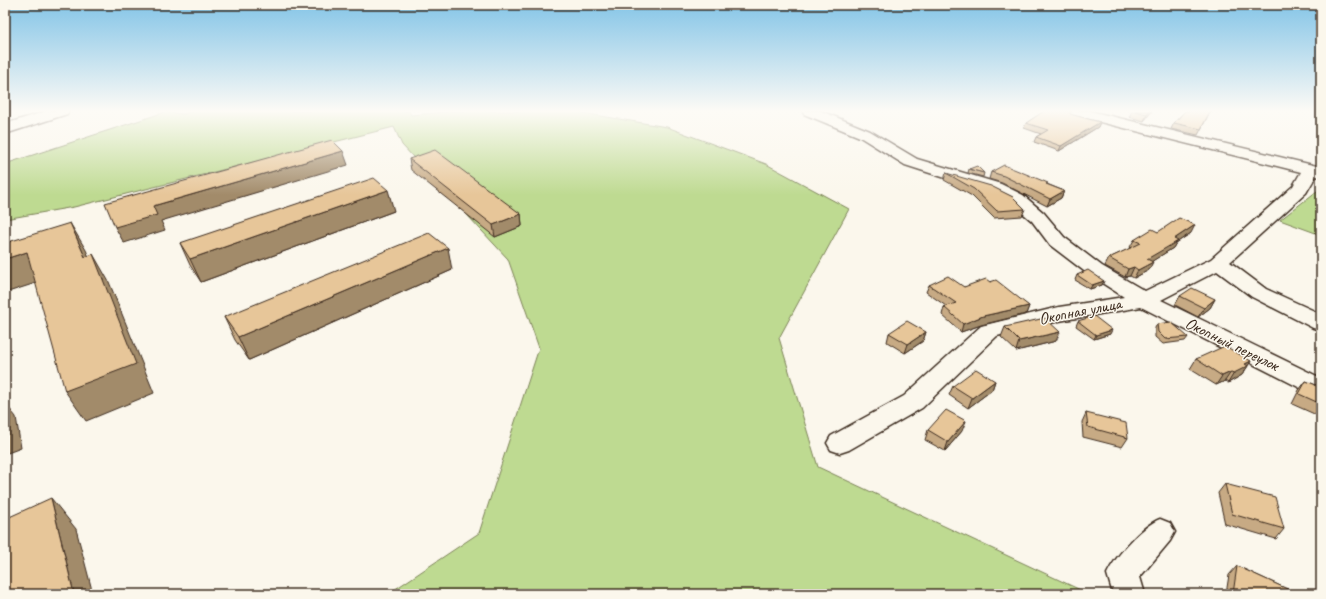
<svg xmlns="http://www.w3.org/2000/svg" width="1326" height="599" font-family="Caveat,sans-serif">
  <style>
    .green { fill: #beda91; stroke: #7c8258 }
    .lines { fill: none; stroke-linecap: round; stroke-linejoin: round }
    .minor-casing { stroke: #3b2a1e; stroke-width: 3 }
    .major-casing { stroke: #3b2a1e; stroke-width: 3 }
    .minor { fill: #fbf7ec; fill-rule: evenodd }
    .major { fill: #fbf7ec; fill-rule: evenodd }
    .wall { fill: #c7aa84; stroke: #3b2a1e }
    .shaded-wall { fill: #a28b6b; stroke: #3b2a1e }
    .building { fill: #e7c699; stroke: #3b2a1e }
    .labels { text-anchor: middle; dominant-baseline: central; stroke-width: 3; stroke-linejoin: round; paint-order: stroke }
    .street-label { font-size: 17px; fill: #3b2a1e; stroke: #fbf7ec }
  </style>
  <rect width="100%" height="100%" fill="#fbf7ec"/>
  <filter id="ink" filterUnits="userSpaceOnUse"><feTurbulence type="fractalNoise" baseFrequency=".025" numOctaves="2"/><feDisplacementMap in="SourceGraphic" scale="8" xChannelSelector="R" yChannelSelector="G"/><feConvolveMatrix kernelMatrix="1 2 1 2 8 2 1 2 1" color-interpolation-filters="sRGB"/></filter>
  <g filter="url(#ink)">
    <path class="green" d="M 193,111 L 409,111 L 411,115 L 456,111 L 571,111 L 667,127 L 766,164 L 849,209 L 779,338 L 818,467 L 1089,594 L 388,594 L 479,533 L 539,348 L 508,259 L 402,145 L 394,127 L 74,207 L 5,219 L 5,164 L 165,112 L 183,114 Z
      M 1321,190 L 1321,235 L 1280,220 L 1317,191 Z"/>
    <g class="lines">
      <g class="minor-casing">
        <path id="minor" d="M 802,111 L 821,111 L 870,131 L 917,159 L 1001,184 L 1023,195 L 1044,213 L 1064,237 L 1102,266 L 1145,291 L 1211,259 L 1293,186 L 1301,172 L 1068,114 L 1066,111 L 1090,111 L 1321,167 L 1321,177 L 1316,176 L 1306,193 L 1230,262 L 1266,289 L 1321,314 L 1321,330 L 1313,328 L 1252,297 L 1217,271 L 1161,300 L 1321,378 L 1321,397 L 1312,394 L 1141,307 L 1059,321 L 997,336 L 922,408 L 849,450 L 840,453 L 831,450 L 827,443 L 831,436 L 904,396 L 981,326 L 1059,307 L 1124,297 L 1088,274 L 1050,245 L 1032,221 L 1011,203 L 989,192 L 905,165 L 860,137 L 804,114 Z
          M 1160,519 L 1170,523 L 1175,532 L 1170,541 L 1140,577 L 1145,594 L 1113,594 L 1107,574 C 1115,557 1142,526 1160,519 Z"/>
      </g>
      <g class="major-casing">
        <path id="major" d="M 47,111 L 69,111 L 67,114 L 5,134 L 5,124 Z"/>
      </g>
      <use href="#minor" class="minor"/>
      <use href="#major" class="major"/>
    </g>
    <path class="wall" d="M 1132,111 L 1152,111 L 1144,121 L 1129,117 Z
      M 1185,111 L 1212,111 L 1208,116 L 1198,135 L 1171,129 L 1174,123 Z
      M 1071,115 L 1100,122 L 1098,127 L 1059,151 L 1034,142 L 1036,137 L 1041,134 L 1024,128 L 1026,123 Z
      M 409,159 L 521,214 L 522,226 L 495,237 L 411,170 Z
      M 969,169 L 984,173 L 983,177 L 968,173 Z
      M 991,172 L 1047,184 L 1064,191 L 1061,198 L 1047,206 L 1002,183 L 989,179 Z
      M 946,173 L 1025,209 L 1022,216 L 994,218 L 972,196 L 944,180 Z
      M 394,211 L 201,282 L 190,265 L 180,243 Z
      M 1158,232 L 1191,233 L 1176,243 L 1173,248 L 1152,261 L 1149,270 L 1134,278 L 1130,276 L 1125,277 L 1105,266 L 1109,258 L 1131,248 L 1130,247 L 1134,240 Z
      M 452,270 L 249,360 L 235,340 L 224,317 Z
      M 1077,275 L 1104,281 L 1102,285 L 1090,289 L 1075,280 Z
      M 990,282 L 1029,306 L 1026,314 L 981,325 L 961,332 L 942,315 L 944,307 L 946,306 L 926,292 L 929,285 L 964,287 Z
      M 1180,296 L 1215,299 L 1210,308 L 1198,317 L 1175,305 Z
      M 1078,321 L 1110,334 L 1094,339 L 1076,326 Z
      M 1157,324 L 1188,337 L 1185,341 L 1163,344 L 1155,337 L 1155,328 Z
      M 1005,327 L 1056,341 L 1016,351 L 1001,337 Z
      M 926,332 L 923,341 L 905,353 L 887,342 L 889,333 Z
      M 1196,359 L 1251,361 L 1242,375 L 1228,383 L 1225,381 L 1216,385 L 1190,369 Z
      M 995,381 L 992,390 L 968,408 L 949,395 L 953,386 Z
      M 1306,381 L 1321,387 L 1321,417 L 1292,404 L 1299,390 Z
      M 1086,413 L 1128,438 L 1122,447 L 1083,437 L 1082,422 Z
      M 928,430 L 962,431 L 945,451 L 925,440 Z
      M 1225,484 L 1284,529 L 1276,539 L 1225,524 L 1218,493 Z
      M 1237,566 L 1298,594 L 1226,594 L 1229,575 Z"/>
    <path class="shaded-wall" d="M 1149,111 L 1152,111 L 1144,121 L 1147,114 Z
      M 1100,122 L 1098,127 L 1059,151 L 1061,146 Z
      M 343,151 L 348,165 L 161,221 L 165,230 L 124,243 L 115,227 L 153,206 Z
      M 388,190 L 394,211 L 201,282 L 190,259 Z
      M 1064,191 L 1061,198 L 1047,206 L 1050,199 Z
      M 521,214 L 522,226 L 495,237 L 493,225 Z
      M 70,223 L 86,250 L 101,285 L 85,257 Z
      M 1195,225 L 1191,233 L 1176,243 L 1173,248 L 1143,267 L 1147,259 L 1174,239 Z
      M 448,248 L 452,270 L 249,360 L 238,337 Z
      M 27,252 L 45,280 L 5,293 L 5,259 Z
      M 93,254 L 109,282 L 154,393 L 86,421 L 65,391 Z
      M 1153,262 L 1149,270 L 1134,278 L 1138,270 Z
      M 1134,267 L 1130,276 L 1125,277 L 1128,269 Z
      M 1104,281 L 1102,285 L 1090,289 L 1092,285 Z
      M 1215,299 L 1210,308 L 1198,317 L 1204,308 Z
      M 1029,306 L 1026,314 L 981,325 L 961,332 L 963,324 L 983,316 Z
      M 1112,330 L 1110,334 L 1094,339 L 1096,335 Z
      M 926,332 L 923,341 L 905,353 L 908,344 Z
      M 1060,332 L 1056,341 L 1016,351 L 1019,341 Z
      M 1251,361 L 1247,367 L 1248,366 L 1242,375 L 1228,383 L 1234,373 L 1245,364 Z
      M 1231,372 L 1225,381 L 1216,385 L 1222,376 Z
      M 995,381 L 992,390 L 968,408 L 972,398 Z
      M 5,403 L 16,417 L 21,448 L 5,454 Z
      M 966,421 L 962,431 L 945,451 L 948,442 Z
      M 51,498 L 76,529 L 93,594 L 74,594 Z"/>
    <path class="building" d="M 1044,111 L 1072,111 L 1070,114 L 1100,122 L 1061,146 L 1036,137 L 1048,130 L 1026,123 Z
      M 1135,111 L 1149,111 L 1147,114 Z
      M 1185,111 L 1210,111 L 1201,129 L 1174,123 Z
      M 332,140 L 343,151 L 153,206 L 157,215 L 115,227 L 105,203 Z
      M 435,150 L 521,214 L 493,225 L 409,159 Z
      M 1004,165 L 1048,183 L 1046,184 L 1064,191 L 1050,199 L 1004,176 L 991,172 Z
      M 977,166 L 984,173 L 969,169 Z
      M 946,173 L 991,186 L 1013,197 L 1025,209 L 997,211 L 974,189 Z
      M 374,178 L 388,190 L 190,259 L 180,243 Z
      M 1179,218 L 1195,225 L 1174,239 L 1178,241 L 1147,259 L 1153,262 L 1138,270 L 1134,267 L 1128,269 L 1109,258 L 1141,243 L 1134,240 L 1152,229 L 1158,232 Z
      M 70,223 L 85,257 L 93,254 L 136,364 L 65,391 L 27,252 L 5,259 L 5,243 Z
      M 429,233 L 448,248 L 238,337 L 224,317 Z
      M 1088,270 L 1104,281 L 1092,285 L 1077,275 Z
      M 948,276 L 964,287 L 986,279 L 990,282 L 996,280 L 1029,306 L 983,316 L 963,324 L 944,307 L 956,303 L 929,285 Z
      M 1192,288 L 1215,299 L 1204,308 L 1180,296 Z
      M 1094,316 L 1112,330 L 1096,335 L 1078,321 Z
      M 1045,318 L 1060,332 L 1019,341 L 1005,327 Z
      M 907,321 L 926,332 L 908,344 L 889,333 Z
      M 1171,322 L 1188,337 L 1165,339 L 1158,332 L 1157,324 Z
      M 1225,346 L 1251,361 L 1245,364 L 1248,366 L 1234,373 L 1231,372 L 1222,376 L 1196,359 Z
      M 976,369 L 995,381 L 972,398 L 953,386 Z
      M 1306,381 L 1321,387 L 1321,404 L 1299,394 Z
      M 946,410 L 966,421 L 948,442 L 928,430 Z
      M 1086,413 L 1126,423 L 1128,438 L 1088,427 Z
      M 1225,484 L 1275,497 L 1284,529 L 1232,514 Z
      M 51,498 L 74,594 L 5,594 L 5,519 Z
      M 1237,566 L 1298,594 L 1233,594 Z"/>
  </g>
  <linearGradient id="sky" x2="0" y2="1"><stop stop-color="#83c4e7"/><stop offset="0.57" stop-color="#fdfbf6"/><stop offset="1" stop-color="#fdfbf6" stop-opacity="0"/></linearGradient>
  <rect width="1326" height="195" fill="url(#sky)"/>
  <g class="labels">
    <g class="street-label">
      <text transform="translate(1080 311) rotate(-11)">Окопная улица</text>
      <text transform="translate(1232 344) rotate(26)">Окопный переулок</text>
    </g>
  </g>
  <rect width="1326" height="599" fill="none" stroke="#fbf7ec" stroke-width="20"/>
  <rect x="10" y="10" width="1306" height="579" fill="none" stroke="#3b2a1e" stroke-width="1.5" filter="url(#ink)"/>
</svg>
